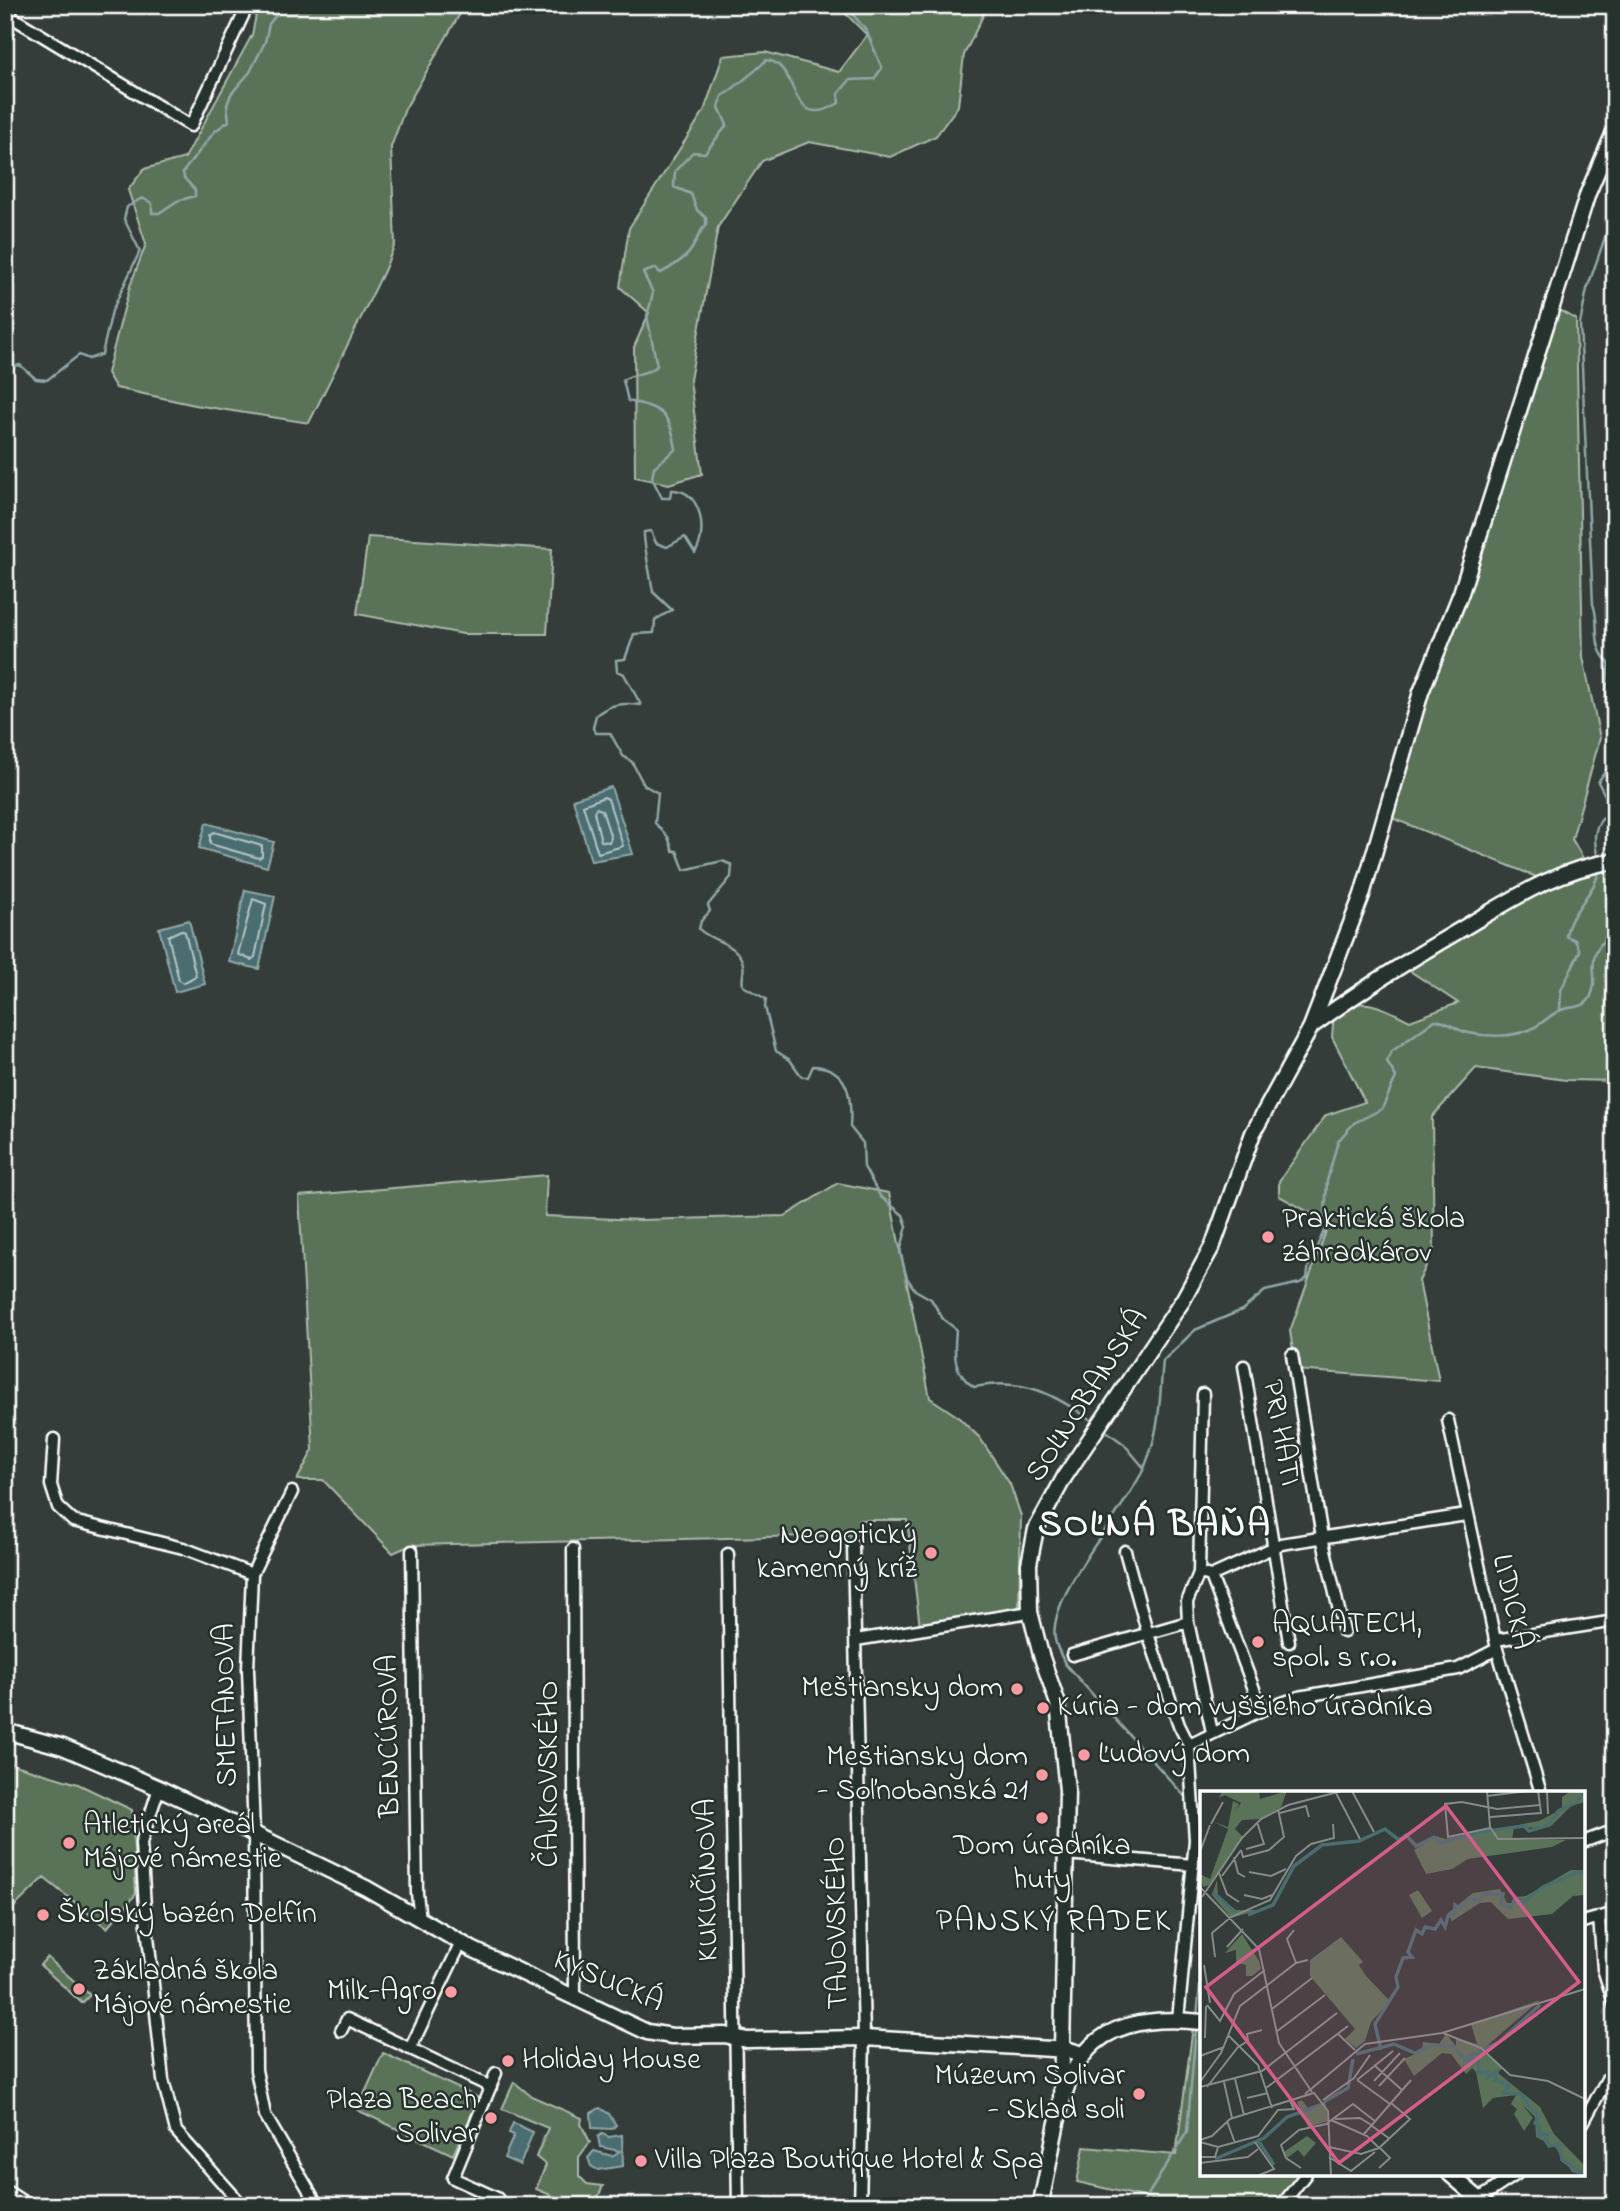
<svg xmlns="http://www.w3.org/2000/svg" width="1620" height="2211" font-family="'Indie Flower',sans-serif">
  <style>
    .green { fill: #5a7358; stroke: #acb9ac; stroke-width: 2 }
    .water { fill: #4a6d70; stroke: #92a7a9; stroke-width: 2 }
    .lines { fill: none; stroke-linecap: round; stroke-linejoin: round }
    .shore { stroke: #b7c5c6; stroke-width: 2 }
    .stream { stroke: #92a7a9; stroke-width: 2.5 }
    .street-casing { stroke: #fff; stroke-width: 15 }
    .secondary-casing { stroke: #fff; stroke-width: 19 }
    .street { stroke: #26332d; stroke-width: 10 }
    .secondary { stroke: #26332d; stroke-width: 14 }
    .poi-dot { fill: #ff9aa2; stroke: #26332d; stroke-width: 2.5 }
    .labels { text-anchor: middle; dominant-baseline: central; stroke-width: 5; stroke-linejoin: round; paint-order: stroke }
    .poi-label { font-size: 30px; fill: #fff; stroke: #26332d; text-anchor: start }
    .street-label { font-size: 30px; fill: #fff; stroke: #26332d }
    .neighbourhood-label { font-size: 32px; letter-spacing: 2px; fill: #fff; stroke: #26332d }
    .district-label { font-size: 37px; font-weight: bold; letter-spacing: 2px; fill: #fff; stroke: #26332d }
    .inset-river { fill: none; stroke: #4a6d70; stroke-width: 3.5 }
    .inset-road { fill: none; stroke: #858b88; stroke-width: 2 }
    .view { fill: #d45d8c; fill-opacity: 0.15; stroke: #d45d8c; stroke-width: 3.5 }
    .inset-edge { fill: none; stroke: #fff; stroke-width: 3.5 }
  </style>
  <rect width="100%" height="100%" fill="#343d39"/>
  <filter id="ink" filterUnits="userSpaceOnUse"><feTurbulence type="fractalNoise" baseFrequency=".0143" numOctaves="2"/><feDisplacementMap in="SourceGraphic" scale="14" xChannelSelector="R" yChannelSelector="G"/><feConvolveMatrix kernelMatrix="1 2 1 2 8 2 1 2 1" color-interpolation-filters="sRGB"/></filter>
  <g filter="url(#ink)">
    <path class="green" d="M 258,5 L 465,5 L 405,109 L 391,147 L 395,244 L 384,271 L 309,423 L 195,405 L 116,388 L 107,373 L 130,286 L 146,244 L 128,190 L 144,169 L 185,158 L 252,35 Z
      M 837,5 L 988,5 L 964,55 L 958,106 L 936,136 L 890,157 L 809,142 L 762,161 L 718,227 L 690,380 L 702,474 L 669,484 L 635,477 L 634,347 L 649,313 L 620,287 L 629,228 L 704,111 L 723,56 L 765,52 L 839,72 L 867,35 Z
      M 1551,306 L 1576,319 L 1583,657 L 1600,738 L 1572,839 L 1588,867 L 1615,861 L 1615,1081 L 1566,1080 L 1476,1068 L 1432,1117 L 1434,1249 L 1419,1281 L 1439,1381 L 1296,1370 L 1290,1331 L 1329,1223 L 1279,1196 L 1279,1181 L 1326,1115 L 1365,1102 L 1332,1037 L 1334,1012 C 1361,994 1384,1008 1410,1021 L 1458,1003 L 1401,965 L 1544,880 L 1387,816 Z
      M 368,537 L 552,549 L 547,634 L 463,634 L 357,614 Z
      M 547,1175 L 545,1216 L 641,1220 L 785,1216 L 838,1183 L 889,1193 L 930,1398 L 957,1416 L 980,1438 L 1010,1484 L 1021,1516 L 1019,1609 L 920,1627 L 907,1520 L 858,1520 L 858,1535 L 411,1545 L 393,1553 L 323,1480 L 297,1480 L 313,1450 L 299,1196 Z
      M 5,1762 L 78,1784 L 132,1810 L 136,1894 L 107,1928 L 44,1878 L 5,1916 Z
      M 47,1957 L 90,1995 L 82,2003 L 40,1965 Z
      M 1194,2019 L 1202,2019 L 1202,2174 L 1300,2174 L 1280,2206 L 1183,2206 L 1077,2182 L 1084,2147 L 1176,2155 Z
      M 383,2053 L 479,2098 L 453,2155 L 357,2110 Z
      M 514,2082 L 531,2096 L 582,2118 L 581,2124 L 590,2142 L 579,2157 L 579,2176 L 587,2184 L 603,2186 L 594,2206 L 577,2206 L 536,2189 L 546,2165 L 536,2157 L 548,2128 L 502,2109 Z"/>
    <path class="water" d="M 611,787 L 633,854 L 591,861 L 573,799 Z
      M 206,823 L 274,842 L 267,867 L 199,848 Z
      M 245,890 L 275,896 L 259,969 L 229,962 Z
      M 189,920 L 205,984 L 175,992 L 159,928 Z
      M 600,2108 L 609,2114 L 616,2125 L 612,2129 L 592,2128 L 591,2113 Z
      M 513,2123 L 533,2132 L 520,2165 L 504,2158 L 514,2135 L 509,2133 Z
      M 602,2134 L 609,2137 L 622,2135 L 623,2166 L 598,2170 L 591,2166 L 588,2158 L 594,2151 L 612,2156 L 620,2151 L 600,2147 L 598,2137 Z"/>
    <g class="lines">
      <path class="shore" d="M 604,797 L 608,799 L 623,846 L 598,853 L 583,805 Z
        M 596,808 L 602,810 L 611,838 L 609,842 L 601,841 L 594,812 Z
        M 214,832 L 262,846 L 262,856 L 259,858 L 210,844 L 210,835 Z
        M 253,899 L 266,904 L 255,957 L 251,960 L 238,954 Z
        M 181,930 L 185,932 L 196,976 L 183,983 L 179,980 L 168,936 Z"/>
      <path class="stream" d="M 845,5 L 866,30 L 882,68 L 874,79 L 850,80 L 838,94 L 839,103 C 787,135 801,63 766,60 C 764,64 728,93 722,96 L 719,107 L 727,125 L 705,153 L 693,152 L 675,171 L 674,187 L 691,194 L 697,210 L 706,218 L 706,225 C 697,234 696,245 688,254 C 682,260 668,270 660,273 L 656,268 L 643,273 L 653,293 L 647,316 L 657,366 C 648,375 634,372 623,380 L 628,401 C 663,408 670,414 676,449 L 654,467 L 652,478 L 662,498 L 670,498 L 671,490 C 702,488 708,534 695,553 L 685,537 L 667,547 L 656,543 L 651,531 L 644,532 C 643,542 651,578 653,592 L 672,610 L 655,620 L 654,633 L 634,634 L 625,659 L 616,660 L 617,671 L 624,674 L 641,705 C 622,703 612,703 596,715 L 593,728 L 596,733 L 610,733 L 623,756 L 632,762 L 644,785 L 658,793 L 655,823 L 668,837 L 673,851 L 677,851 L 684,870 L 722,861 L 732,865 L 731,877 L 708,905 L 710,911 L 701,921 L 699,929 C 711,942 738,942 743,964 C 745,971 741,978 743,986 L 766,999 L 765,1007 L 776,1051 L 790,1060 L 802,1077 L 808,1077 L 813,1066 C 850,1067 852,1099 850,1127 L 863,1143 L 864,1167 L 880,1196 L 903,1215 L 907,1226 L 900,1252 L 907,1278 L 915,1290 L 931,1299 L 943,1319 L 956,1329 C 954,1352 952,1373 974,1387 C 1024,1377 1054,1394 1094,1422
        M 1615,209 L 1587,289 L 1580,324 L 1593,604 C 1601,625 1590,645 1609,663 L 1605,704 L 1610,710 L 1615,729
        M 5,368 L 20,365 L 36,379 L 47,380 L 79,355 L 89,359 L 102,354 L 112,311 L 140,251 L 124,219 L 127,207 L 142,198 L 152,203 L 152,213 L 159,213 L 177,201 L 195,196 L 195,190 L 184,178 L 183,172 L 215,131 L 229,121 L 227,105 L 231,94 L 250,72 L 265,42 L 269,24 L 284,5
        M 1598,860 C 1594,841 1591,825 1609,813 L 1609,803 L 1598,782 L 1613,760 L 1615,748
        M 1560,1010 L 1561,990 L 1580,951 L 1575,940 L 1566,936 C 1570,910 1595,894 1599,870
        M 1102,1428 L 1124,1444 L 1144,1468
        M 1189,1801 L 1065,1664 C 1062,1656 1056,1647 1055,1639 C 1047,1594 1126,1511 1145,1466 C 1161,1427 1159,1401 1163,1361 L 1195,1330 L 1242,1310 L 1265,1291 L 1300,1283 L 1307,1278 L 1309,1264 L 1324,1231 L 1327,1181 L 1338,1141 L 1354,1123 L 1382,1109 L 1396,1077 L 1387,1062 L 1391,1052 L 1435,1020 C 1449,1021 1456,1031 1469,1033 C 1487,1037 1512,1037 1529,1030 C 1540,1026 1549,1015 1561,1010 C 1572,1006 1584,1009 1590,998 C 1603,972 1578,959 1615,930
        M 1197,2017 L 1202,1964
        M 1141,2206 L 1187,2132 L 1196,2027"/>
      <g class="street-casing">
        <path id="street" d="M 5,13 L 191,126 L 248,5
          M 1292,1355 L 1322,1537 L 1344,1632
          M 1244,1366 L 1289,1642
          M 1203,1394 L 1199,1573 L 1187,1602 L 1188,1622 L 1212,1732
          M 1448,1420 L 1497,1649 L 1541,1793
          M 54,1439 L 51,1485 L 58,1507 L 73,1521 L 183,1548 L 252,1574
          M 292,1492 L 252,1574 L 248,1669 L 254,1834 L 256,2070 L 265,2115 L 318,2206
          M 853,1545 L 864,2038 L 860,2206
          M 573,1549 L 575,1998
          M 412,1551 L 417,1893 L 420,1920
          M 1125,1551 L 1147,1631 L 1179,1725 L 1189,1745 L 1195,1840 L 1178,2020
          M 728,1554 L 738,2206
          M 1199,1573 L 1211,1576 L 1281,1544 L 1466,1515
          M 1211,1576 L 1262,1710
          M 856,1640 L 1030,1612
          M 1495,1640 L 1615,1621
          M 1072,1655 L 1188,1622
          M 1189,1745 L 1262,1710 L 1299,1697 L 1458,1669 L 1497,1649
          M 159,1788 L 141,1843 L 145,1907 L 163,2080 L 176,2131 L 243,2206
          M 1583,1842 L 1615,1830
          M 1066,1854 L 1193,1865
          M 1599,1917 L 1603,1969 L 1615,2006
          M 1583,1922 L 1615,1913
          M 341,2031 L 347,2019 L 491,2087
          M 410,2049 L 461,1943
          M 496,2073 L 453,2178 L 497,2198 L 502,2206
          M 1583,2123 L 1607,2079 L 1615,2073
          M 5,2190 L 30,2206
          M 1479,2199 L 1517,2174
          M 1281,2206 L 1306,2174"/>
      </g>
      <g class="secondary-casing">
        <path id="secondary" d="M 1312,1026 C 1359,991 1409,960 1460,930 C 1511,900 1556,869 1615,861
          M 5,1731 L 63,1747 L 159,1788 L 366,1888 L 472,1949 L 647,2032 L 672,2036 L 725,2035 L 747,2040 L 864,2038 L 1069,2050 L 1083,2054
          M 1061,2104 L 1067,1790 L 1058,1704 L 1041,1655 L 1030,1612 L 1029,1564 L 1036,1529 L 1065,1476 L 1183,1300 L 1213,1245 L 1253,1133 L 1311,1027 L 1362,895 L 1421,692 L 1461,593 L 1588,193 L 1615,130
          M 1450,2174 L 1487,2206
          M 1040,2206 C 1066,2096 1055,2007 1202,2022"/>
      </g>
      <use href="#street" class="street"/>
      <use href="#secondary" class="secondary"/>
    </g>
  </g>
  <g class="poi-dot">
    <circle cx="1268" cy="1237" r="7"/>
    <circle cx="931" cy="1553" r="7"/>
    <circle cx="1258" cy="1642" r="7"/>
    <circle cx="1017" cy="1689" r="7"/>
    <circle cx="1043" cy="1708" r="7"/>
    <circle cx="1084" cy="1755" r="7"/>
    <circle cx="1042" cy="1775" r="7"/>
    <circle cx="1042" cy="1818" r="7"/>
    <circle cx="69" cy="1843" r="7"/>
    <circle cx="43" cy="1915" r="7"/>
    <circle cx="79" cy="1989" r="7"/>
    <circle cx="451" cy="1992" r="7"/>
    <circle cx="508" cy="2061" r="7"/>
    <circle cx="1139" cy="2094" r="7"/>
    <circle cx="491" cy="2118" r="7"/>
    <circle cx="641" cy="2161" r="7"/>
  </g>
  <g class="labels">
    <g class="poi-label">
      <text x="1282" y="1220">Praktická škola<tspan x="1282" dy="34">záhradkárov</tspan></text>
      <text x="917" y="1536" text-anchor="end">Neogotický<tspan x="917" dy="34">kamenný kríž</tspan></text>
      <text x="1272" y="1625">AQUATECH,<tspan x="1272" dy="34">spol. s r.o.</tspan></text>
      <text x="1003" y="1689" text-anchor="end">Meštiansky dom</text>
      <text x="1057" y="1708">Kúria - dom vyššieho úradníka</text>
      <text x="1098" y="1755">Ľudový dom</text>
      <text x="1028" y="1758" text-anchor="end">Meštiansky dom<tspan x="1028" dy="34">- Soľnobanská 21</tspan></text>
      <text x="83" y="1826">Atletický areál<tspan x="83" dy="34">Májové námestie</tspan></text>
      <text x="1042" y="1847" text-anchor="middle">Dom úradníka<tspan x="1042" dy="34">huty</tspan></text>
      <text x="57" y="1915">Školský bazén Delfín</text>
      <text x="93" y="1972">Základná škola<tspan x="93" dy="34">Májové námestie</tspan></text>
      <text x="437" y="1992" text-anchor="end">Milk-Agro</text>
      <text x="522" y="2061">Holiday House</text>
      <text x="1125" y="2077" text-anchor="end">Múzeum Solivar<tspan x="1125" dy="34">- Sklad soli</tspan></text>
      <text x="477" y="2101" text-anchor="end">Plaza Beach<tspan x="477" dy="34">Solivar</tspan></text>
      <text x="655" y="2161">Villa Plaza Boutique Hotel &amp; Spa</text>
    </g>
    <g class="street-label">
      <text transform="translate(1088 1396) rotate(-57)">SOĽNOBANSKÁ</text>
      <text transform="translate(1280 1433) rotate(80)">PRI HATI</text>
      <text transform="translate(1511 1602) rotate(77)">LIDICKÁ</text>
      <text transform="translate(227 1705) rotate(-91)">SMETANOVA</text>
      <text transform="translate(390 1736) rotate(-91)">BENCÚROVA</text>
      <text transform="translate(550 1774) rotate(-90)">ČAJKOVSKÉHO</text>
      <text transform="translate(708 1880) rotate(-91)">KUKUČÍNOVA</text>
      <text transform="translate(838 1923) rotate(-91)">TAJOVSKÉHO</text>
      <text transform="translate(608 1982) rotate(23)">KYSUCKÁ</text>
    </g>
    <g class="neighbourhood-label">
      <text x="1054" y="1922">PANSKÝ RADEK</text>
    </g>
    <g class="district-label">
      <text x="1155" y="1526">SOĽNÁ BAŇA</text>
    </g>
  </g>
  <g transform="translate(1200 1791)">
    <rect width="385" height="385" fill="#343d39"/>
    <path d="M 22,0 L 59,0 L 60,8 L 87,0 L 81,16 L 61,28 L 42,29 L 35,38 L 43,46 L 9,94 L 3,96 L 0,83 L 10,88 L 28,38 L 14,31 L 28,36 L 33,10 L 39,13 L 36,19 L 41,12 L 25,4 L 19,7 ZM 371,0 L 385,0 L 385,11 L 371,15 L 350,36 L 314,37 L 312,48 L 366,49 L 352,56 L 268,68 L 252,78 L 226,83 L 214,59 L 236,45 L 245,48 L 339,30 L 362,18 L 362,6 ZM 371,79 L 385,79 L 385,104 L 373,105 L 352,123 L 308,128 L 291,111 L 280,112 L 252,130 L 247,123 L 273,102 L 300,98 L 307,112 L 313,112 L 315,106 L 326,105 ZM 17,89 L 18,105 L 36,119 L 59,119 L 31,127 L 12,104 ZM 218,99 L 232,120 L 222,127 L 209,104 ZM 42,143 L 59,170 L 61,178 L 52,185 L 46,185 L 46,174 L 36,172 L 36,159 L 25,162 ZM 141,146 L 163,171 L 159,174 L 166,185 L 190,210 L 171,231 L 165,250 L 156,257 L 145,248 L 155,238 L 110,185 L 110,169 ZM 340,209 L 282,259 L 302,277 L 298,282 L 340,316 L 354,343 L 385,375 L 385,385 L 372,381 L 355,356 L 336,346 L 335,326 L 322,313 L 333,327 L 324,340 L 314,323 L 317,318 L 311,313 L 316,304 L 293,307 L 283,317 L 276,281 L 272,277 L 266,283 L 251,263 L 242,262 L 214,285 L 204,268 L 222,260 L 223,251 L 239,253 L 246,243 L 256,255 L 256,247 L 277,253 L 271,233 ZM 102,309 L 109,319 L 125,310 L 128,330 L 108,336 L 97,311 ZM 107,345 L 116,352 L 104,366 L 98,359 L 87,367 L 84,361 Z" fill="#5a7358"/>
    <path class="inset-river" d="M 13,101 L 35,121M 48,124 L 73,114 L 94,75 L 122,54 L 159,50 L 185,38 L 199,49 L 206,44 L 216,55 L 234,46 L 241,52 L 280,41 L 324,35 L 329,40 L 349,34 L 358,20 L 377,11 L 384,0M 181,259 L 175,233 L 198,196 L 196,186 L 203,167 L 212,166 L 208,161 L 216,139 L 222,143 L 225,136 L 235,138 L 241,129 L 245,136 L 248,125 L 255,123 L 255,114 L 260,117 L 269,107 L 280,110 L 283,103 L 303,103 L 301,113 L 311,117 L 315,107 L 324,111 L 343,96 L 378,81 L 385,83M 156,263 L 194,253 L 215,262 L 232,254 L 253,255 L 267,270 L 278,267 L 279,282 L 288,281 L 288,286 L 297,281 L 295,289 L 309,294 L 304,302 L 321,303 L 330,317M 264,268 L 299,251 L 340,214M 124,311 L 148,297 L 153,268M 331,318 L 339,324 L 335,332 L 340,337 L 339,344 L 348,343 L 345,349 L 349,355 L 359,353 L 362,369 L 385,385M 58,349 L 74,374M 15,368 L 64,347 L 87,326 L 120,314"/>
    <path class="inset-road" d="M 152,0 L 174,41M 287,0 L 290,36 L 298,48 L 385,47M 347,0 L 348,23M 136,2 L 160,48M 287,5 L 327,0M 80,22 L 106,15 L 109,26M 290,26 L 341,22 L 340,14M 11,33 L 23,11M 290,37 L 248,46 L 245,13 L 262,11 L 297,18 L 340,14 L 338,0M 46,58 L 64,53 L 57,31M 41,59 L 43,66 L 69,59 L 84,46 L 78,18M 0,61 L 10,34M 34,66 L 38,82 L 45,86M 49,81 L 71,85 L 86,78M 19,82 L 27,103 L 39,111M 22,85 L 41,59M 0,96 L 59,158 L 79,252 L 112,301M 44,104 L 62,108 L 72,104M 2,106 L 42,47 L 61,28 L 88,14 L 142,0M 94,139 L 87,148 L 96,172M 27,156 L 43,138M 15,166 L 12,142 L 31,126 L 70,109 L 96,65 L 111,53 L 134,47 L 133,33M 4,174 L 10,212M 7,214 L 20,230 L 34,203 L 65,179M 72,218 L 112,187M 76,241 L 125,204M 243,242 L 281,257 L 310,284 L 348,290 L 385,308M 138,243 L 155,259M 29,245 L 58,274 L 72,317M 5,247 L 6,215M 0,265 L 24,256M 174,274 L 202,299M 35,288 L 44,324M 157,289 L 193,260M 157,289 L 190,313M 174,290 L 200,262M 0,291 L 21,262 L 40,215 L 96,172 L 108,169M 24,291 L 32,327M 179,295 L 205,267M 0,296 L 62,280 L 137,222M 7,296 L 38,256 L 48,250 L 47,243 L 62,239M 66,297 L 148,235M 105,303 L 165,253 L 242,242 L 385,198M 47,307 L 68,302M 123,309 L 154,287 L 170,264M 135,328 L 160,327 L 173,335M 131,329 L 167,345 L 179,357M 27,330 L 35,352M 172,335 L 190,348M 164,343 L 211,289M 0,349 L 12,345 L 30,328 L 114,302 L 128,320 L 131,385M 0,351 L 18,356 L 58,345 L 78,319 L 94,318 L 90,310M 55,351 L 74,378 L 57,385M 129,356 L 161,363 L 179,357 L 210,328 L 191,312M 0,366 L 15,366 L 18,356M 129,366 L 151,380 L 175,361M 0,372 L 48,366 L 58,358M 101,377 L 86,367 L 81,354 L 99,339 L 126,333 L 153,313 L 176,331M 179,377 L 190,367 L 180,357"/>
    <path class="view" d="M 246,15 L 379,191 L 139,372 L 6,196 Z"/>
    <rect width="385" height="385" class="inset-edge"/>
  </g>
  <rect width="1620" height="2211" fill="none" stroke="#26332d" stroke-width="28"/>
  <rect x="14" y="14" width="1592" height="2183" fill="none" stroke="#fff" stroke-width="2.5" filter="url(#ink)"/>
</svg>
